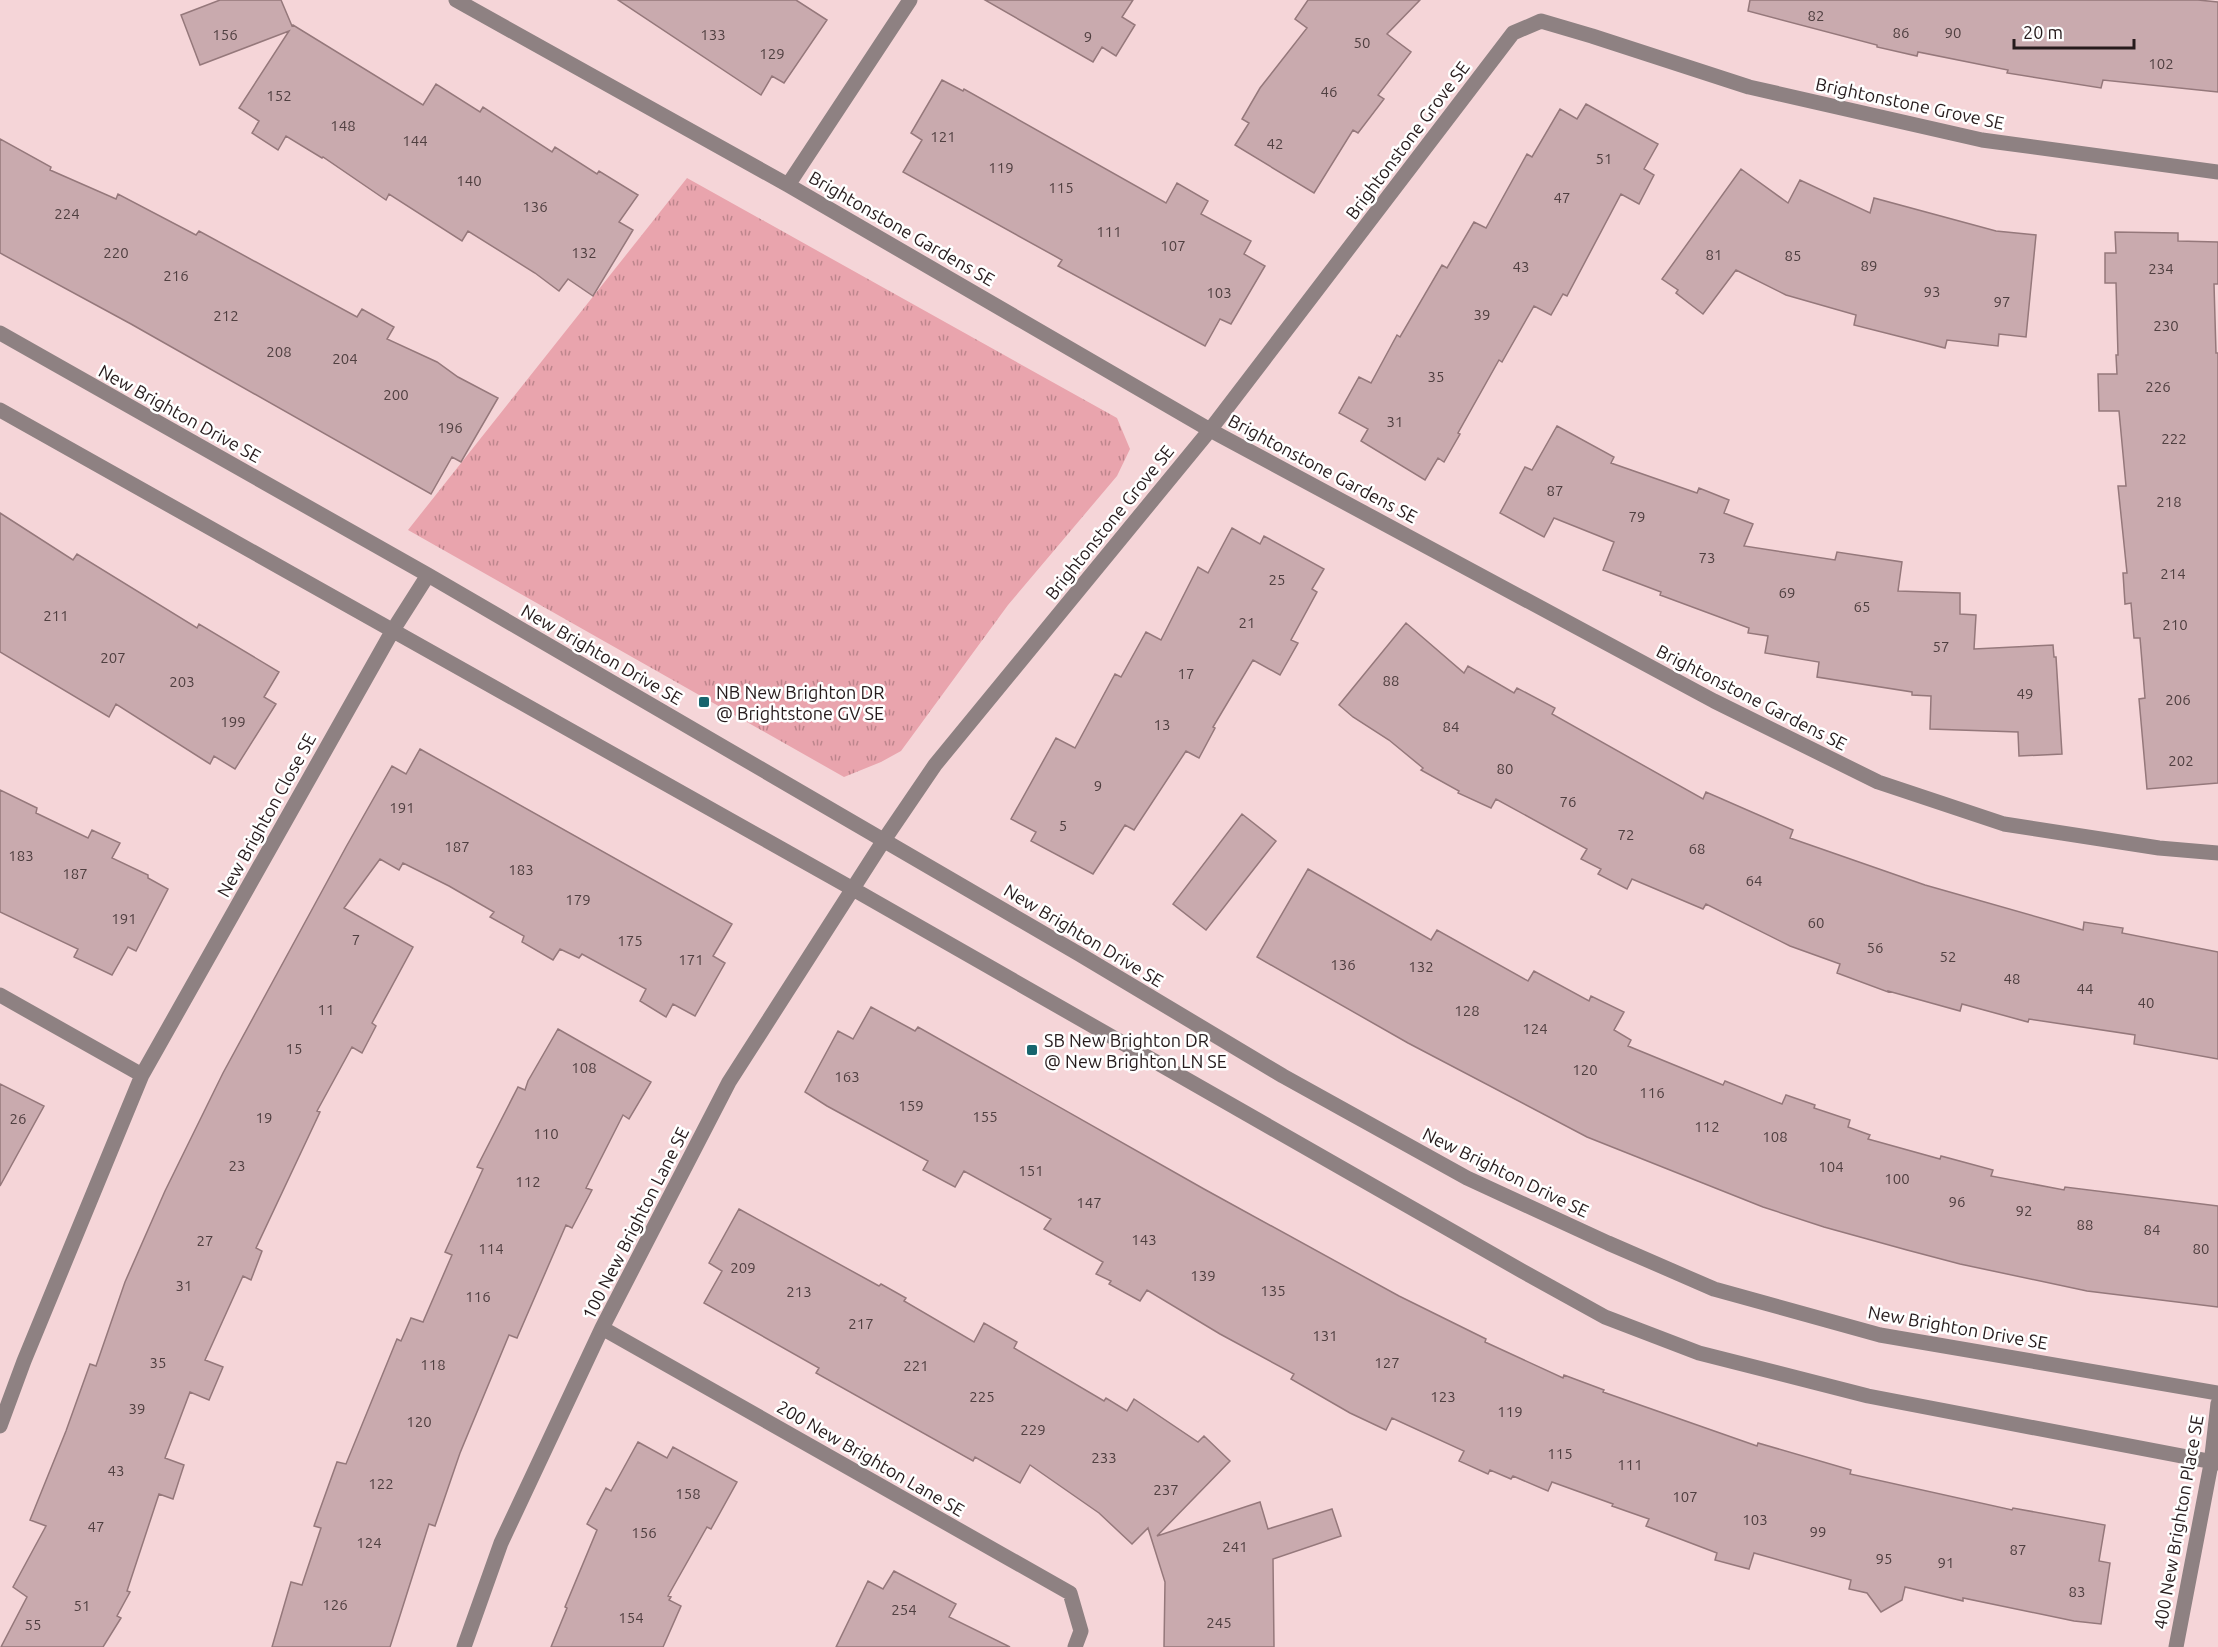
<svg xmlns="http://www.w3.org/2000/svg" width="2218" height="1647" font-family="Ubuntu,sans-serif">
  <style>
    .grass { fill: url(#grass-tufts) }
    .building { fill: #c9aaae; stroke: #95787b; stroke-width: 1.5 }
    .lines { fill: none; stroke-linecap: round; stroke-linejoin: round }
    .minor { stroke: #8e8182; stroke-width: 15 }
    .poi-dot { fill: #17646d; stroke: #fff; stroke-width: 2 }
    .labels { text-anchor: middle; dominant-baseline: central; stroke-width: 5; stroke-linejoin: round; paint-order: stroke }
    .number-label { font-size: 15px; fill: #4f3f40 }
    .street-label { font-size: 18px; fill: #261b1c; stroke: #fff }
    .poi-label { font-size: 18px; fill: #261b1c; stroke: #fff; text-anchor: start }
  </style>
  <defs>
    <pattern id="grass-tufts" width="24" height="20" patternUnits="userSpaceOnUse" patternTransform="scale(1.5)"><rect width="24" height="20" fill="#e9a4ad"/><path d="M3 7l-1-3M5 7V3M7 7l1-3M15 17l-1-3M17 17v-4M19 17l1-3" fill="none" stroke="#bd858c"/></pattern>
  </defs>
  <rect width="100%" height="100%" fill="#f5d5d8"/>
  <path class="grass" d="M 687,178 L 1117,418 L 1130,449 L 1117,476 L 1008,605 L 901,751 L 881,762 L 844,777 L 408,530 Z"/>
  <path class="building" d="M 220,0 L 281,0 L 292,26 L 293,25 L 423,105 L 436,84 L 480,112 L 483,107 L 552,152 L 555,147 L 597,174 L 599,171 L 638,195 L 619,222 L 633,230 L 593,296 L 568,279 L 559,291 L 535,273 L 468,231 L 462,241 L 389,194 L 386,200 L 323,157 L 322,158 L 286,136 L 278,150 L 252,133 L 259,121 L 239,108 L 289,31 L 200,65 L 181,15 Z
    M 618,0 L 796,0 L 827,20 L 784,83 L 772,76 L 761,95 Z
    M 985,0 L 1133,0 L 1122,17 L 1135,25 L 1116,56 L 1102,47 L 1093,62 Z
    M 1308,0 L 1420,0 L 1387,34 L 1411,52 L 1378,95 L 1384,99 L 1358,133 L 1353,130 L 1314,193 L 1235,145 L 1249,123 L 1242,119 L 1260,88 L 1307,28 L 1295,19 Z
    M 1750,0 L 2198,0 L 2218,2 L 2218,92 L 2103,80 L 2101,88 L 2007,73 L 2008,70 L 1918,52 L 1917,56 L 1877,47 L 1877,45 L 1748,11 Z
    M 942,80 L 963,91 L 964,89 L 1166,203 L 1177,183 L 1208,201 L 1201,214 L 1251,241 L 1244,254 L 1265,266 L 1231,324 L 1220,319 L 1205,346 L 1058,266 L 1062,260 L 903,172 L 922,140 L 911,133 Z
    M 1586,104 L 1658,144 L 1644,169 L 1654,175 L 1639,204 L 1621,194 L 1567,296 L 1563,294 L 1551,315 L 1534,306 L 1502,362 L 1499,360 L 1458,433 L 1460,434 L 1444,462 L 1438,458 L 1425,480 L 1361,441 L 1368,429 L 1339,413 L 1359,377 L 1371,383 L 1397,335 L 1400,337 L 1442,265 L 1447,268 L 1474,222 L 1486,228 L 1527,154 L 1532,157 L 1560,109 L 1577,119 Z
    M 0,139 L 51,167 L 50,170 L 116,199 L 118,194 L 196,235 L 199,231 L 357,317 L 362,309 L 394,327 L 387,339 L 437,362 L 458,377 L 498,398 L 461,462 L 452,457 L 431,494 L 131,324 L 0,253 Z
    M 1741,169 L 1788,203 L 1800,180 L 1870,213 L 1874,198 L 1996,231 L 2036,235 L 2026,337 L 1999,334 L 1998,346 L 1947,340 L 1945,348 L 1854,325 L 1856,315 L 1786,295 L 1736,270 L 1703,314 L 1676,293 L 1678,290 L 1662,279 Z
    M 2115,232 L 2178,233 L 2178,241 L 2218,242 L 2218,284 L 2214,284 L 2216,353 L 2218,353 L 2218,783 L 2147,789 L 2139,699 L 2145,698 L 2140,638 L 2134,638 L 2131,603 L 2125,604 L 2123,573 L 2127,573 L 2118,486 L 2126,486 L 2119,411 L 2099,411 L 2098,374 L 2117,374 L 2116,355 L 2118,355 L 2116,283 L 2105,283 L 2105,253 L 2116,253 Z
    M 1557,426 L 1614,457 L 1611,463 L 1697,493 L 1699,488 L 1729,500 L 1724,513 L 1753,524 L 1744,546 L 1835,560 L 1837,552 L 1902,562 L 1898,591 L 1960,593 L 1960,614 L 1976,615 L 1974,649 L 2053,645 L 2054,657 L 2056,657 L 2062,754 L 2019,756 L 2018,732 L 1930,729 L 1931,696 L 1912,695 L 1912,692 L 1817,677 L 1819,662 L 1765,653 L 1768,636 L 1748,633 L 1749,628 L 1660,595 L 1661,592 L 1603,570 L 1614,542 L 1554,518 L 1544,537 L 1500,513 L 1525,467 L 1532,470 Z
    M 0,513 L 73,560 L 77,554 L 197,628 L 199,624 L 279,672 L 264,697 L 276,704 L 235,769 L 214,756 L 210,764 L 116,704 L 109,717 L 0,652 Z
    M 1232,528 L 1260,544 L 1264,536 L 1324,569 L 1312,589 L 1317,592 L 1291,640 L 1298,643 L 1280,675 L 1253,660 L 1213,727 L 1215,728 L 1199,758 L 1186,751 L 1134,830 L 1125,825 L 1093,874 L 1031,841 L 1036,832 L 1011,819 L 1056,738 L 1075,748 L 1115,674 L 1121,677 L 1146,632 L 1161,640 L 1198,567 L 1208,573 Z
    M 1406,623 L 1464,673 L 1468,666 L 1514,693 L 1517,688 L 1555,708 L 1552,714 L 1703,799 L 1706,792 L 1793,830 L 1790,838 L 1925,885 L 2083,930 L 2084,922 L 2123,928 L 2122,933 L 2218,952 L 2218,1059 L 2134,1044 L 2135,1035 L 2029,1019 L 2028,1022 L 1962,1004 L 1960,1011 L 1888,991 L 1888,992 L 1837,973 L 1840,964 L 1790,946 L 1706,904 L 1703,909 L 1632,879 L 1627,889 L 1598,874 L 1601,869 L 1581,859 L 1587,849 L 1496,799 L 1491,808 L 1458,793 L 1459,791 L 1421,770 L 1423,768 L 1389,740 L 1353,717 L 1339,705 Z
    M 420,749 L 732,924 L 713,956 L 725,963 L 695,1016 L 673,1004 L 666,1017 L 640,1001 L 646,989 L 582,954 L 579,958 L 560,949 L 553,960 L 522,942 L 524,936 L 490,917 L 494,912 L 449,886 L 403,863 L 399,870 L 380,859 L 344,908 L 413,947 L 372,1023 L 376,1026 L 362,1053 L 352,1047 L 317,1111 L 320,1112 L 256,1248 L 262,1251 L 251,1280 L 243,1276 L 205,1360 L 223,1367 L 209,1400 L 190,1392 L 165,1458 L 184,1465 L 173,1499 L 159,1494 L 127,1591 L 130,1592 L 117,1616 L 121,1618 L 103,1647 L 1,1647 L 27,1597 L 13,1587 L 46,1526 L 30,1520 L 66,1431 L 90,1364 L 96,1366 L 125,1282 L 165,1191 L 223,1073 L 346,847 L 392,766 L 406,774 Z
    M 0,790 L 37,808 L 36,813 L 88,838 L 92,830 L 120,843 L 112,858 L 148,875 L 148,878 L 168,889 L 136,951 L 128,947 L 112,975 L 74,957 L 78,949 L 0,912 Z
    M 1242,814 L 1276,841 L 1206,930 L 1173,904 Z
    M 1308,869 L 1431,940 L 1437,930 L 1528,981 L 1534,971 L 1589,1001 L 1591,996 L 1624,1012 L 1614,1030 L 1631,1040 L 1628,1046 L 1723,1085 L 1725,1081 L 1782,1104 L 1786,1095 L 1815,1105 L 1814,1108 L 1850,1120 L 1848,1127 L 1870,1135 L 1868,1139 L 1940,1159 L 1941,1156 L 1993,1170 L 1991,1176 L 2064,1190 L 2065,1187 L 2218,1206 L 2218,1307 L 2087,1291 L 1960,1264 L 1907,1250 L 1824,1227 L 1763,1207 L 1587,1137 L 1408,1043 L 1257,957 Z
    M 871,1007 L 915,1031 L 918,1027 L 1204,1189 L 1399,1296 L 1486,1339 L 1485,1342 L 1563,1378 L 1564,1375 L 1604,1390 L 1603,1392 L 1757,1446 L 1758,1443 L 1851,1470 L 1850,1474 L 2012,1510 L 2013,1508 L 2105,1525 L 2099,1561 L 2110,1563 L 2101,1624 L 2074,1621 L 1963,1598 L 1963,1601 L 1905,1587 L 1902,1600 L 1881,1612 L 1867,1593 L 1849,1589 L 1851,1580 L 1754,1553 L 1749,1569 L 1715,1560 L 1717,1553 L 1646,1526 L 1649,1519 L 1612,1506 L 1613,1504 L 1552,1482 L 1548,1491 L 1513,1476 L 1511,1479 L 1490,1470 L 1488,1474 L 1459,1461 L 1464,1451 L 1392,1418 L 1386,1430 L 1350,1413 L 1291,1379 L 1294,1374 L 1220,1334 L 1147,1290 L 1140,1301 L 1109,1284 L 1111,1281 L 1096,1274 L 1103,1262 L 1044,1229 L 1051,1219 L 964,1171 L 955,1187 L 923,1170 L 928,1161 L 827,1106 L 805,1092 L 838,1031 L 853,1039 Z
    M 558,1029 L 651,1082 L 629,1119 L 623,1115 L 586,1188 L 592,1190 L 572,1228 L 566,1225 L 517,1338 L 509,1335 L 460,1453 L 435,1526 L 429,1524 L 390,1647 L 272,1647 L 291,1582 L 302,1585 L 321,1528 L 314,1526 L 337,1462 L 346,1464 L 397,1339 L 401,1341 L 411,1318 L 423,1322 L 452,1255 L 445,1252 L 483,1169 L 477,1167 L 518,1087 L 525,1090 L 528,1081 Z
    M 0,1084 L 44,1106 L 0,1186 Z
    M 739,1209 L 879,1286 L 881,1284 L 906,1298 L 904,1301 L 974,1342 L 984,1323 L 1017,1342 L 1014,1348 L 1104,1401 L 1106,1398 L 1127,1411 L 1134,1399 L 1198,1442 L 1204,1436 L 1230,1461 L 1157,1536 L 1260,1502 L 1268,1529 L 1332,1509 L 1341,1536 L 1273,1559 L 1274,1647 L 1164,1647 L 1165,1582 L 1148,1528 L 1132,1544 L 1099,1513 L 1030,1465 L 1020,1483 L 975,1457 L 973,1461 L 816,1373 L 819,1368 L 704,1303 L 722,1271 L 709,1263 Z
    M 638,1442 L 667,1458 L 673,1447 L 737,1482 L 711,1529 L 707,1527 L 668,1596 L 671,1597 L 669,1600 L 681,1606 L 663,1647 L 551,1647 L 567,1608 L 565,1607 L 597,1530 L 587,1524 L 606,1488 L 611,1491 Z
    M 894,1571 L 956,1604 L 949,1617 L 1010,1647 L 836,1647 L 868,1581 L 883,1589 Z"/>
  <g class="lines">
    <path class="minor" d="M 456,0 L 788,185 L 1210,430 L 1714,701 L 1878,782 L 2004,824 L 2159,848 L 2218,853
      M 788,185 L 910,0
      M 0,333 L 428,575 L 1079,954 L 1283,1076 L 1467,1178 L 1608,1243 L 1714,1289 L 1880,1335 L 2218,1393
      M 0,410 L 853,889 L 1522,1271 L 1605,1317 L 1699,1353 L 1868,1396 L 2218,1463
      M 0,995 L 142,1075
      M 602,1328 L 1070,1593 L 1081,1631 L 1075,1647
      M 0,1426 L 24,1361 L 142,1075 L 393,630 L 428,575
      M 464,1647 L 501,1543 L 602,1328 L 729,1082 L 884,840 L 935,765 L 1210,430 L 1513,33 L 1541,21 L 1592,36 L 1749,87 L 1982,140 L 2218,172
      M 2176,1647 L 2211,1464 L 2218,1403"/>
  </g>
  <g class="poi-dot">
    <rect x="698" y="696" width="12" height="12" rx="3"/>
    <rect x="1026" y="1044" width="12" height="12" rx="3"/>
  </g>
  <g class="labels">
    <g class="number-label">
      <text x="1816" y="15">82</text>
      <text x="1901" y="32">86</text>
      <text x="1953" y="32">90</text>
      <text x="225" y="34">156</text>
      <text x="713" y="34">133</text>
      <text x="1088" y="36">9</text>
      <text x="1362" y="42">50</text>
      <text x="772" y="53">129</text>
      <text x="2161" y="63">102</text>
      <text x="1329" y="91">46</text>
      <text x="279" y="95">152</text>
      <text x="343" y="125">148</text>
      <text x="943" y="136">121</text>
      <text x="415" y="140">144</text>
      <text x="1275" y="143">42</text>
      <text x="1604" y="158">51</text>
      <text x="1001" y="167">119</text>
      <text x="469" y="180">140</text>
      <text x="1061" y="187">115</text>
      <text x="1562" y="197">47</text>
      <text x="535" y="206">136</text>
      <text x="67" y="213">224</text>
      <text x="1109" y="231">111</text>
      <text x="1173" y="245">107</text>
      <text x="116" y="252">220</text>
      <text x="584" y="252">132</text>
      <text x="1714" y="254">81</text>
      <text x="1793" y="255">85</text>
      <text x="1869" y="265">89</text>
      <text x="1521" y="266">43</text>
      <text x="2161" y="268">234</text>
      <text x="176" y="275">216</text>
      <text x="1932" y="291">93</text>
      <text x="1219" y="292">103</text>
      <text x="2002" y="301">97</text>
      <text x="1482" y="314">39</text>
      <text x="226" y="315">212</text>
      <text x="2166" y="325">230</text>
      <text x="279" y="351">208</text>
      <text x="345" y="358">204</text>
      <text x="1436" y="376">35</text>
      <text x="2158" y="386">226</text>
      <text x="396" y="394">200</text>
      <text x="1395" y="421">31</text>
      <text x="450" y="427">196</text>
      <text x="2174" y="438">222</text>
      <text x="1555" y="490">87</text>
      <text x="2169" y="501">218</text>
      <text x="1637" y="516">79</text>
      <text x="1707" y="557">73</text>
      <text x="2173" y="573">214</text>
      <text x="1277" y="579">25</text>
      <text x="1787" y="592">69</text>
      <text x="1862" y="606">65</text>
      <text x="56" y="615">211</text>
      <text x="1247" y="622">21</text>
      <text x="2175" y="624">210</text>
      <text x="1941" y="646">57</text>
      <text x="113" y="657">207</text>
      <text x="1186" y="673">17</text>
      <text x="1391" y="680">88</text>
      <text x="182" y="681">203</text>
      <text x="2025" y="693">49</text>
      <text x="2178" y="699">206</text>
      <text x="233" y="721">199</text>
      <text x="1162" y="724">13</text>
      <text x="1451" y="726">84</text>
      <text x="2181" y="760">202</text>
      <text x="1505" y="768">80</text>
      <text x="1098" y="785">9</text>
      <text x="1568" y="801">76</text>
      <text x="402" y="807">191</text>
      <text x="1063" y="825">5</text>
      <text x="1626" y="834">72</text>
      <text x="457" y="846">187</text>
      <text x="1697" y="848">68</text>
      <text x="21" y="855">183</text>
      <text x="521" y="869">183</text>
      <text x="75" y="873">187</text>
      <text x="1754" y="880">64</text>
      <text x="578" y="899">179</text>
      <text x="124" y="918">191</text>
      <text x="1816" y="922">60</text>
      <text x="356" y="939">7</text>
      <text x="630" y="940">175</text>
      <text x="1875" y="947">56</text>
      <text x="1948" y="956">52</text>
      <text x="691" y="959">171</text>
      <text x="1343" y="964">136</text>
      <text x="1421" y="966">132</text>
      <text x="2012" y="978">48</text>
      <text x="2085" y="988">44</text>
      <text x="2146" y="1002">40</text>
      <text x="326" y="1009">11</text>
      <text x="1467" y="1010">128</text>
      <text x="1535" y="1028">124</text>
      <text x="294" y="1048">15</text>
      <text x="584" y="1067">108</text>
      <text x="1585" y="1069">120</text>
      <text x="847" y="1076">163</text>
      <text x="1652" y="1092">116</text>
      <text x="911" y="1105">159</text>
      <text x="985" y="1116">155</text>
      <text x="264" y="1117">19</text>
      <text x="18" y="1118">26</text>
      <text x="1707" y="1126">112</text>
      <text x="546" y="1133">110</text>
      <text x="1775" y="1136">108</text>
      <text x="237" y="1165">23</text>
      <text x="1831" y="1166">104</text>
      <text x="1031" y="1170">151</text>
      <text x="1897" y="1178">100</text>
      <text x="528" y="1181">112</text>
      <text x="1957" y="1201">96</text>
      <text x="1089" y="1202">147</text>
      <text x="2024" y="1210">92</text>
      <text x="2085" y="1224">88</text>
      <text x="2152" y="1229">84</text>
      <text x="1144" y="1239">143</text>
      <text x="205" y="1240">27</text>
      <text x="491" y="1248">114</text>
      <text x="2201" y="1248">80</text>
      <text x="743" y="1267">209</text>
      <text x="1203" y="1275">139</text>
      <text x="184" y="1285">31</text>
      <text x="1273" y="1290">135</text>
      <text x="799" y="1291">213</text>
      <text x="478" y="1296">116</text>
      <text x="861" y="1323">217</text>
      <text x="1325" y="1335">131</text>
      <text x="158" y="1362">35</text>
      <text x="1387" y="1362">127</text>
      <text x="433" y="1364">118</text>
      <text x="916" y="1365">221</text>
      <text x="982" y="1396">225</text>
      <text x="1443" y="1396">123</text>
      <text x="137" y="1408">39</text>
      <text x="1510" y="1411">119</text>
      <text x="419" y="1421">120</text>
      <text x="1033" y="1429">229</text>
      <text x="1560" y="1453">115</text>
      <text x="1104" y="1457">233</text>
      <text x="1630" y="1464">111</text>
      <text x="116" y="1470">43</text>
      <text x="381" y="1483">122</text>
      <text x="1166" y="1489">237</text>
      <text x="688" y="1493">158</text>
      <text x="1685" y="1496">107</text>
      <text x="1755" y="1519">103</text>
      <text x="96" y="1526">47</text>
      <text x="1818" y="1531">99</text>
      <text x="644" y="1532">156</text>
      <text x="369" y="1542">124</text>
      <text x="1235" y="1546">241</text>
      <text x="2018" y="1549">87</text>
      <text x="1884" y="1558">95</text>
      <text x="1946" y="1562">91</text>
      <text x="2077" y="1591">83</text>
      <text x="335" y="1604">126</text>
      <text x="82" y="1605">51</text>
      <text x="904" y="1609">254</text>
      <text x="631" y="1617">154</text>
      <text x="1219" y="1622">245</text>
      <text x="33" y="1624">55</text>
    </g>
    <g class="street-label">
      <text transform="translate(1910 103) rotate(12)">Brightonstone Grove SE</text>
      <text transform="translate(1407 140) rotate(-53)">Brightonstone Grove SE</text>
      <text transform="translate(902 228) rotate(30)">Brightonstone Gardens SE</text>
      <text transform="translate(180 413) rotate(29)">New Brighton Drive SE</text>
      <text transform="translate(1323 468) rotate(28)">Brightonstone Gardens SE</text>
      <text transform="translate(1109 522) rotate(-51)">Brightonstone Grove SE</text>
      <text transform="translate(602 654) rotate(30)">New Brighton Drive SE</text>
      <text transform="translate(1752 697) rotate(27)">Brightonstone Gardens SE</text>
      <text transform="translate(266 815) rotate(-61)">New Brighton Close SE</text>
      <text transform="translate(1084 935) rotate(31)">New Brighton Drive SE</text>
      <text transform="translate(1506 1172) rotate(26)">New Brighton Drive SE</text>
      <text transform="translate(635 1223) rotate(-63)">100 New Brighton Lane SE</text>
      <text transform="translate(1958 1327) rotate(10)">New Brighton Drive SE</text>
      <text transform="translate(871 1458) rotate(30)">200 New Brighton Lane SE</text>
      <text transform="translate(2178 1522) rotate(-80)">400 New Brighton Place SE</text>
    </g>
    <g class="poi-label">
      <text x="716" y="692">NB New Brighton DR<tspan x="716" dy="21">@ Brightstone GV SE</tspan></text>
      <text x="1044" y="1040">SB New Brighton DR<tspan x="1044" dy="21">@ New Brighton LN SE</tspan></text>
    </g>
  </g>
  <path d="M2014 39v9h120v-9" fill="none" stroke="#261b1c" stroke-width="3"/>
  <text x="2023" y="39" font-size="18" fill="#261b1c" stroke="#ffffff" stroke-width="4.5" paint-order="stroke">20 m</text>
</svg>
